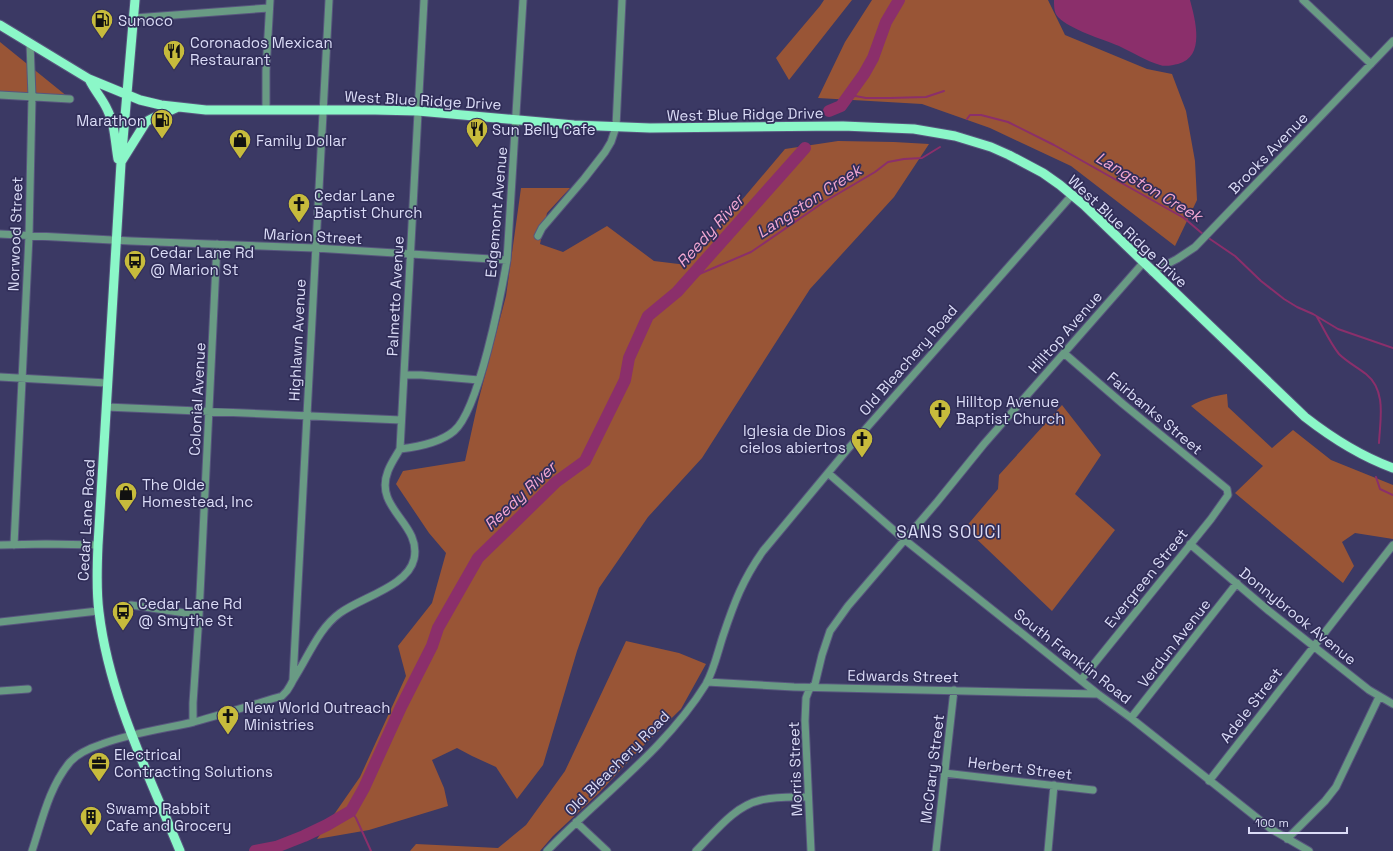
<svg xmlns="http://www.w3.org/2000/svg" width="1393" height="851" font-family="'Space Grotesk',sans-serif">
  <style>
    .green { fill: #995536 }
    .water { fill: #8b2f6b }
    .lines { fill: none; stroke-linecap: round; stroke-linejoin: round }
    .stream { stroke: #8b2f6b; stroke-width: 2 }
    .river { stroke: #8b2f6b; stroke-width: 12 }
    .minor-casing { stroke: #58567e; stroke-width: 9 }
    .major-casing { stroke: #58567e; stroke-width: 11 }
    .minor { stroke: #699b84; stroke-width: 7 }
    .major { stroke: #8bf7c8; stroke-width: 9 }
    .labels { text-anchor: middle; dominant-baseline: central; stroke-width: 3.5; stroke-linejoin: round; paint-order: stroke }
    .poi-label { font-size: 15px; fill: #dbdcf7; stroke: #312e59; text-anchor: start }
    .street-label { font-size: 15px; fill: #dbdcf7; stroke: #312e59 }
    .water-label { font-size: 16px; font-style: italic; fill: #f1a7d2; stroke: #312e59 }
    .quarter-label { font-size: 17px; letter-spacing: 1px; fill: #dbdcf7; stroke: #312e59 }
  </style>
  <rect width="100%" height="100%" fill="#3b3964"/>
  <path class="green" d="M 824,0 L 852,0 L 789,80 L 776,58 L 820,6 Z
    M 872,0 L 1048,0 L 1065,35 L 1147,69 L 1172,74 L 1186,111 L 1195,161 L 1197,200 L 1175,246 L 1071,166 L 990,128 L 922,104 L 818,98 L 845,42 Z
    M 0,42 L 68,97 L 0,93 Z
    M 838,141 L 894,142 L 929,144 L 894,197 L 810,289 L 702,458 L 648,517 L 599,588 L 577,651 L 543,765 L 517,799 L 496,767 L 472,756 L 457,748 L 432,760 L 444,788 L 448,806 L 369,830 L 317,839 L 360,777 L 406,676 L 398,646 L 432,603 L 446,553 L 429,533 L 396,484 L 403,471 L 465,461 L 478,402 L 506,296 L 521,188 L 570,188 L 547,213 L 540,244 L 563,252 L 607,226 L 654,261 L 687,265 L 785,149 Z
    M 1227,394 L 1228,407 L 1272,448 L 1293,430 L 1331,460 L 1393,485 L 1393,539 L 1355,533 L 1342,542 L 1354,566 L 1343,583 L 1235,493 L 1263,466 L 1191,406 C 1202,399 1214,396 1227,394 Z
    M 1062,405 L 1101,455 L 1075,494 L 1115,530 L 1052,611 L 965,528 L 998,489 L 999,475 Z
    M 626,641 L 679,653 L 706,664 L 681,709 L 639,750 L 599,793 L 553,836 L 540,851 L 410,851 L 416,844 L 498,848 L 526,825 L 565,771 Z"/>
  <path class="water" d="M 1054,0 L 1190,0 C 1195,19 1206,57 1178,64 C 1173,65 1165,67 1160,65 C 1146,61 1132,52 1119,46 C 1102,39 1071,30 1058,17 C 1054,13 1054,6 1054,0 Z"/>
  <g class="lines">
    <path class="stream" d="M 850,95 L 866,98 L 890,98 L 926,97 L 944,91
      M 967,119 L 970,115 L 981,115 L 1008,122 L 1054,145 L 1184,218 L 1204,235
      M 1207,237 L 1235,256 L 1261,281 L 1284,299 L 1297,307 L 1313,314 L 1338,329 L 1393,348
      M 690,278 L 751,252 L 824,202 L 875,172 L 888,162 L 904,159 L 922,158 L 940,147
      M 1317,317 C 1324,329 1330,343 1339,354 C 1347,362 1357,367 1366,374 C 1387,391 1380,420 1379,443
      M 1376,477 L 1380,489 L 1393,495
      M 351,811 L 356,818 L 371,851"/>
    <path class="river" d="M 829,111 L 841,106 L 864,74 L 873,58 L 886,22 L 899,0
      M 255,851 L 276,847 L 304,836 L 327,825 L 351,811 L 364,788 L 401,707 L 432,646 L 438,628 L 478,558 L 556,482 L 585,461 L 625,380 L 629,358 L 648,316 L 677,292 L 805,148"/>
    <g class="minor-casing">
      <path id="minor" d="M 1303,0 L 1371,64
        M 134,18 L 269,8
        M 0,95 L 70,99
        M 266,109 L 266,71 L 270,0
        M 0,234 L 131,241 L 315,248 L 507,260
        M 538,236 L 542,228 L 584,179 L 605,152 L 611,142 L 616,127 L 622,0
        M 1152,272 L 1177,259 L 1195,247 L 1393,41
        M 1065,354 L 1123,404 L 1227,489 L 1228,495 L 1211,519 L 1081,680
        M 404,375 L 421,375 L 479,380
        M 0,377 L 107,383
        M 106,407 L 401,420
        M 400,449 C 417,447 440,443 454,431 C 479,410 501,294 507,260 L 523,0
        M 828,473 L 905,540 L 1098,694 L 1131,718 L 1271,829 L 1309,851
        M 1190,544 L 1269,611 L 1369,690 L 1393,704
        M 0,545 L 46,544 L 98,545
        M 14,545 L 29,236 L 32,97 L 30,43
        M 131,605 L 199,615
        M 0,622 L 98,611
        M 293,679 L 329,0
        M 707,682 L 794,687 L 1097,694
        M 0,691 L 28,689
        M 1131,718 L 1237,583
        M 193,722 L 193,703 L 199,615 L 217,244
        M 944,773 L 1093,790
        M 1209,781 L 1393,545
        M 576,822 L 607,851
        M 1287,839 L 1325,801 L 1336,787 L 1379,697
        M 32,851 C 42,821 49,787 70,762 C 78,753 90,748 102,744 C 132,733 163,729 194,722 C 223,714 252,705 282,696 C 291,688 289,686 295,677 C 309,655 319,628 340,613 C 362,597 408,586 414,559 C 422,523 373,509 388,471 C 391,463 396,456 400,449 L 424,0
        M 547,851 C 600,796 665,750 706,684 C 714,670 718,651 723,636 C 734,603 743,579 763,551 L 847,450 L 1072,195
        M 696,851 C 715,832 734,806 761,800 C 777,796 793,797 808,797
        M 811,851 L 805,721 L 806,698 L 809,690 L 815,684 L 822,655 L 830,631 L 848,606 L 866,585 L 937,502 L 984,444 L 1143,263
        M 936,851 L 954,690
        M 1048,851 L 1054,785"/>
    </g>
    <g class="major-casing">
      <path id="major" d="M 135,0 L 121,163 L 98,545 C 97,567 96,590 99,612 C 109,696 148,773 180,851
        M 0,25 L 89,79 L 140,100 L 161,105 L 206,110 L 375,110 L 418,111 L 574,125 L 650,128 L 843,126 L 914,129 L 955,136 L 991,147 L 1009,155 L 1043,173 L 1060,185 L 1084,205 L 1305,417 C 1332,438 1360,456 1393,468
        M 89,79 C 94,90 102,98 107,109 C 115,124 115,142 118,159
        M 121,162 L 146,122 C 155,116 166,113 176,108"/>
    </g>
    <use href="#minor" class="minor"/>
    <use href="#major" class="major"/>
  </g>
  <defs>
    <g id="fuel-pin" transform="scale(1.15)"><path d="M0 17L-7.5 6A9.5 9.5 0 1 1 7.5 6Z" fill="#c7bb3c" stroke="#312e59"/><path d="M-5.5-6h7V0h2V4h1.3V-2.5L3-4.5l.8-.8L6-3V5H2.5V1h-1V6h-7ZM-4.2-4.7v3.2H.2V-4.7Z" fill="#111"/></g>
    <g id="restaurant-pin" transform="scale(1.15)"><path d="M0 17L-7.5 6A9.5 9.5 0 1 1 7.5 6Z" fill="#c7bb3c" stroke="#312e59"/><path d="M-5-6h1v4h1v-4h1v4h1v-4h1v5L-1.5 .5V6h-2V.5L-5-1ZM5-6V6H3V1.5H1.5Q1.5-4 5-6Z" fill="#111"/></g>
    <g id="shop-pin" transform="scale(1.15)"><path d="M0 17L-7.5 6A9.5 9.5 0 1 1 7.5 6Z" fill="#c7bb3c" stroke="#312e59"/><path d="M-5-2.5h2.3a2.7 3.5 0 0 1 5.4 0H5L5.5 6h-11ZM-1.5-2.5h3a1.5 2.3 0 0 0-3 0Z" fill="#111"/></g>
    <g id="church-pin" transform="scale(1.15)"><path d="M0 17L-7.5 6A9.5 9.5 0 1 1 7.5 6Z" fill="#c7bb3c" stroke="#312e59"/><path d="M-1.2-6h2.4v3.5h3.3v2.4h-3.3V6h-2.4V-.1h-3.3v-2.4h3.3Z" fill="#111"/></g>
    <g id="bus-pin" transform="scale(1.15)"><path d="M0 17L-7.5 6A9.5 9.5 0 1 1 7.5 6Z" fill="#c7bb3c" stroke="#312e59"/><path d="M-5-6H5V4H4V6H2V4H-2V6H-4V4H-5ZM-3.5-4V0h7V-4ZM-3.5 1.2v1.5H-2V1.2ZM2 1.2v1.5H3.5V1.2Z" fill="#111"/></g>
    <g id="office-pin" transform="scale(1.15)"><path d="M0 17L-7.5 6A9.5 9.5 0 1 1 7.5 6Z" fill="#c7bb3c" stroke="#312e59"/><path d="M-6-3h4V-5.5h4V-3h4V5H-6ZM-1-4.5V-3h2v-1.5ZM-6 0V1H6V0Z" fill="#111"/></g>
    <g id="building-pin" transform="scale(1.15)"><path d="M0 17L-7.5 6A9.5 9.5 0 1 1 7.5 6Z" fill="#c7bb3c" stroke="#312e59"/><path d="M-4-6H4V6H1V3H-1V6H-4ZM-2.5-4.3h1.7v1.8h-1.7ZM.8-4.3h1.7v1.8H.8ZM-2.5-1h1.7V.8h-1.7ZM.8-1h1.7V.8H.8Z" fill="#111"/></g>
  </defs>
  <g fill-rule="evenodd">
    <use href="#fuel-pin" x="102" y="20"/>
    <use href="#restaurant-pin" x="174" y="51"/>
    <use href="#fuel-pin" x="162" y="120"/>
    <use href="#restaurant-pin" x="477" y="129"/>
    <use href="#shop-pin" x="240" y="140"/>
    <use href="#church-pin" x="299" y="204"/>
    <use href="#bus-pin" x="135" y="261"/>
    <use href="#church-pin" x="940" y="410"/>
    <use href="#church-pin" x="862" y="439"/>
    <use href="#shop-pin" x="126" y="493"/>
    <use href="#bus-pin" x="123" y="612"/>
    <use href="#church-pin" x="228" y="716"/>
    <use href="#office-pin" x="99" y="763"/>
    <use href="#building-pin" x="91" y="817"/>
  </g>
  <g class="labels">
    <g class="poi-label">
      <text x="118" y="20">Sunoco</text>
      <text x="190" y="42">Coronados Mexican<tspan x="190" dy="17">Restaurant</tspan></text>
      <text x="146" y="120" text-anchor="end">Marathon</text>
      <text x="492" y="129">Sun Belly Cafe</text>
      <text x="256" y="140">Family Dollar</text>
      <text x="314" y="195">Cedar Lane<tspan x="314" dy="17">Baptist Church</tspan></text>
      <text x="150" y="252">Cedar Lane Rd<tspan x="150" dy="17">@ Marion St</tspan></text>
      <text x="956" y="401">Hilltop Avenue<tspan x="956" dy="17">Baptist Church</tspan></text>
      <text x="846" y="430" text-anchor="end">Iglesia de Dios<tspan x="846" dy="17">cielos abiertos</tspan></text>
      <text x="142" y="484">The Olde<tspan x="142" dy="17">Homestead, Inc</tspan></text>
      <text x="138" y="603">Cedar Lane Rd<tspan x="138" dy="17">@ Smythe St</tspan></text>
      <text x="244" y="707">New World Outreach<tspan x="244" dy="17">Ministries</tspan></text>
      <text x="114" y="754">Electrical<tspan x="114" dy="17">Contracting Solutions</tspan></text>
      <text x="106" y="808">Swamp Rabbit<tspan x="106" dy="17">Cafe and Grocery</tspan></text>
    </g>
    <g class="street-label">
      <text transform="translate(423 100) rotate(3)">West Blue Ridge Drive</text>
      <text transform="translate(745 114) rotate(-1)">West Blue Ridge Drive</text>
      <text transform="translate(1268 153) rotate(-46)">Brooks Avenue</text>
      <text transform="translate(496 212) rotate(-85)">Edgemont Avenue</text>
      <text transform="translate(1128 231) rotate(43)">West Blue Ridge Drive</text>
      <text transform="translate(15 234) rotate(-88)">Norwood Street</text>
      <text transform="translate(313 236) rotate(3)">Marion Street</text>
      <text transform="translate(395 296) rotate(-87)">Palmetto Avenue</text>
      <text transform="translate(1065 332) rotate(-49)">Hilltop Avenue</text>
      <text transform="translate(297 340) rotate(-87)">Highlawn Avenue</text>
      <text transform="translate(908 360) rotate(-49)">Old Bleachery Road</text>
      <text transform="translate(197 399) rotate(-87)">Colonial Avenue</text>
      <text transform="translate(1155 413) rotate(40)">Fairbanks Street</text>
      <text transform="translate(86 520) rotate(-87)">Cedar Lane Road</text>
      <text transform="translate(1146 578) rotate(-51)">Evergreen Street</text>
      <text transform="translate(1298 616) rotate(39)">Donnybrook Avenue</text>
      <text transform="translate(1174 643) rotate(-52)">Verdun Avenue</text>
      <text transform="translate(1073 656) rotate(38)">South Franklin Road</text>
      <text transform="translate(903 676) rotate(1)">Edwards Street</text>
      <text transform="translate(1251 705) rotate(-52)">Adele Street</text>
      <text transform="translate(617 763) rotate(-45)">Old Bleachery Road</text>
      <text transform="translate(1020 768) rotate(7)">Herbert Street</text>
      <text transform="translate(795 769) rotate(-92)">Morris Street</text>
      <text transform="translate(932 769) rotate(-83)">McCrary Street</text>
    </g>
    <g class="water-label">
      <text transform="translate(1149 187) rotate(31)">Langston Creek</text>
      <text transform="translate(809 201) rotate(-33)">Langston Creek</text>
      <text transform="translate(710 231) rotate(-48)">Reedy River</text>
      <text transform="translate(520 496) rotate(-43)">Reedy River</text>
    </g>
    <g class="quarter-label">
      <text x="949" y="532">SANS SOUCI</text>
    </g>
  </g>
  <path d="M1249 827v6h98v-6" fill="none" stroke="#dbdcf7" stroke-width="2"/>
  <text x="1255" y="827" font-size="12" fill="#dbdcf7" stroke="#312e59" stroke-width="3" paint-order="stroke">100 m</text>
</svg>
